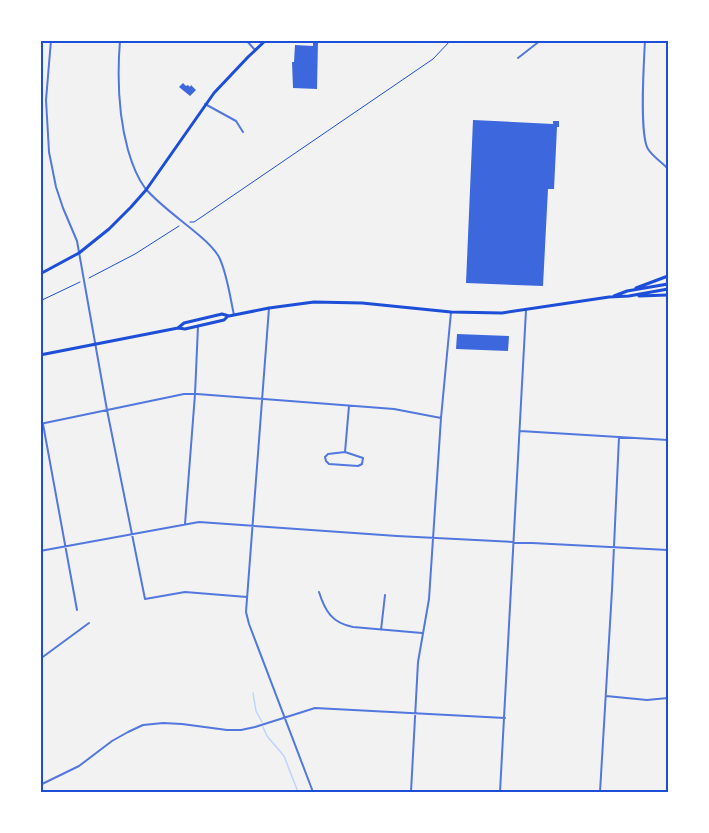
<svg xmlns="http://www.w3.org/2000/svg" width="709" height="833" font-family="Rubik,sans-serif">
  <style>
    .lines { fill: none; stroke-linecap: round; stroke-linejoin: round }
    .stream { stroke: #bfd3fe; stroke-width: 1.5 }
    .building { fill: #3d67dc }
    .path { stroke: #1d4ed8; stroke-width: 1 }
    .minor { stroke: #5277de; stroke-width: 2 }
    .secondary { stroke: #1d4ed8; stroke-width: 3 }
    .primary { stroke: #1d4ed8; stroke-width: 3 }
    .neatline { fill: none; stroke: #1d4ed8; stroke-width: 2 }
  </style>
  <rect width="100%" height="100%" fill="#f2f2f2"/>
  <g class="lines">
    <path class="stream" d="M 253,693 L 256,711 L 262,722
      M 263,727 L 267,736 L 284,756 L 298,792"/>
  </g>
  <path class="building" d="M 313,40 L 318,40 L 317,89 L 293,88 L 292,62 L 294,62 L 295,45 L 313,46 Z
    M 183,83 L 186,86 L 188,85 L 190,87 L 191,85 L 196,90 L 190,96 L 179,87 Z
    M 473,120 L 553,124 L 553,121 L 559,121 L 559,127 L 557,127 L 554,189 L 548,189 L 543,286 L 466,283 Z
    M 457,334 L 509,336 L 508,351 L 456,349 Z"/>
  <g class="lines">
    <path class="path" d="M 190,222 L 194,222 L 203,216 L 433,59 L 451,40
      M 89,278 L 135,254 L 179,226
      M 40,301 L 80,282"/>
    <path class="minor" d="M 51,40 L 46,100 L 49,152 L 56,187 L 63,208 L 77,241 L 107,410 L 145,599 L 185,592 L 247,597
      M 120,40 C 117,78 118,114 128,150 C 132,164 136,176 145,188 C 158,204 184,222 200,236 C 207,242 214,248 219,257 C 227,273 230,297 234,315
      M 246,40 L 255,50
      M 645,40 C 644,62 639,134 648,149 C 653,157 662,162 668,169
      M 518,58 L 541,40
      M 205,104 L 236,121 L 243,132
      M 269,308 L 246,612 L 249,624 L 313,792
      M 40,424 L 184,394 L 197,394 L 394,409 L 441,418
      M 43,424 L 77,610
      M 520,431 L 668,440
      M 345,452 L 363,458 L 362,464 L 358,466 L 329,464 L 326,461 L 325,457 L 328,454 Z
      M 345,452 L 349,406
      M 185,524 L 195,394 L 198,326
      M 40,551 L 199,522 L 397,536 L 668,550
      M 319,592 C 325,611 332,623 353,627 L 422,633
      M 381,630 L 385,595
      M 40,659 L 89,623
      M 606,696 L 647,700 L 668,698
      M 40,785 L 79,766 L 112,741 L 128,732 L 143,725 L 163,723 L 182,724 L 227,730 L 241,730 L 255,727 L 315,708 L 505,718
      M 411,792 L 418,662 L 429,599 L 441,418 L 451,312
      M 500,792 L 526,310
      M 600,792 L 612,590 L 619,437"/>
    <path class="secondary" d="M 636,288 L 668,276
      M 614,296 L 627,291 L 668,284
      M 639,296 L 668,295
      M 178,328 L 184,323 L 222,314 L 229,316 L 269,308 L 314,302 L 362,303 L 451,312 L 502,313 L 609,297 L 629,296 L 668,289
      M 40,355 L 178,328 L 185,329 L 224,320 L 228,316"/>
    <path class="primary" d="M 40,274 L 79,253 L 109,229 L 131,207 L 146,190 L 214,93 L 248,57 L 266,40"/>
  </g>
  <rect width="709" height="833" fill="none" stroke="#ffffff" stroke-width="84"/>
  <rect x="42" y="42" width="625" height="749" class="neatline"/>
</svg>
